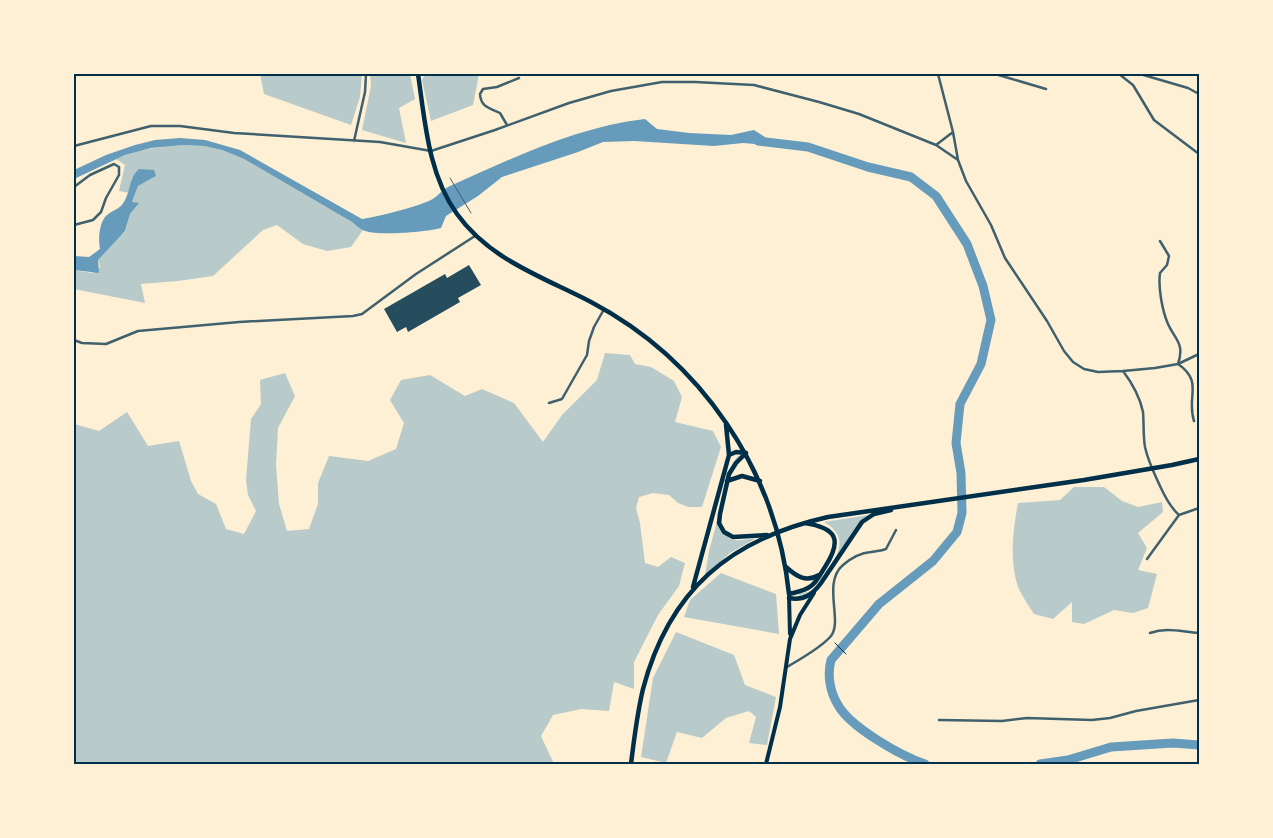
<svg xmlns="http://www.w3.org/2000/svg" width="1273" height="838" font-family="'Titillium Web',sans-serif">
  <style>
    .green { fill: #b9caca }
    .water { fill: #669bbc }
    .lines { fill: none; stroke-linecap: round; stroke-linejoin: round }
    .river { stroke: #669bbc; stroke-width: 9 }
    .building { fill: #264d5e }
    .path { stroke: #003049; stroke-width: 1 }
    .service { stroke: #3f606c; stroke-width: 1 }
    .minor { stroke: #3f606c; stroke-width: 2.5 }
    .secondary { stroke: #003049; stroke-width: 4 }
    .primary { stroke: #003049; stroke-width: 4.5 }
    .neatline { fill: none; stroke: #003049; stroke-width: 2 }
  </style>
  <rect width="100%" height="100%" fill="#fdf0d5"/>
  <path class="green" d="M 260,74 L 362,74 L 360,97 L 351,125 L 264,94 Z
    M 370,74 L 410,74 L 415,99 L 399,108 L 406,143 L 362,130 L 371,86 Z
    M 425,74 L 479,74 L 473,105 L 431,121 L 422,80 Z
    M 183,145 L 204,146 L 222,150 L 244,159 L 352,222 L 363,230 L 351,247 L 327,251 L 303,244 L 277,225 L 263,230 L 213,276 L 178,281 L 141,284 L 145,303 L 74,289 L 74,270 L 92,273 L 100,267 L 98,260 L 114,241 L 125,232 L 130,214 L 138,204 L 132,202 L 138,186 L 156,176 L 132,177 L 129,193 L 119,191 L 125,165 L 116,159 C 137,149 159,147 183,145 Z
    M 605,353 L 630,355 L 635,364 L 651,367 L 674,381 L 682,397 L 675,422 L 713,431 L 721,447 L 702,507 L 688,507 L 678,503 L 669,495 L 653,493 L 639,497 L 636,508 L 640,523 L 645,563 L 658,567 L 671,557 L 685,563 L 679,586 L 658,615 L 634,662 L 634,689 L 614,682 L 609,711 L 581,709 L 553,715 L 541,736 L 554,764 L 74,764 L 74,424 L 99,431 L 127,412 L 148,446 L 179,441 L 191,481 L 198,494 L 216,504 L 226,529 L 244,534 L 256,511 L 248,495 L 246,480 L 251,419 L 261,404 L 260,380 L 285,373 L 295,396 L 278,428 L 276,465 L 279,504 L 287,531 L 309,529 L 318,504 L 318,483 L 329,456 L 368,461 L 396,449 L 404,423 L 390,400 L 401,380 L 430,375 L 465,396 L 482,389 L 514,403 L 543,442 L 562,415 L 597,380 Z
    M 742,454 C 732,471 710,522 729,538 C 736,543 749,538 755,539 L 730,553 L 705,575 L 709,551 L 733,463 L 737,457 Z
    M 1074,487 L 1104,487 L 1122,501 L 1138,507 L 1162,502 L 1163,512 L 1138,533 L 1147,548 L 1138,570 L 1157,574 L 1148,608 L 1133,613 L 1114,610 L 1084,624 L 1072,622 L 1072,602 L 1053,619 L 1034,614 C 1029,606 1022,596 1018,587 C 1009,559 1013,531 1018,503 L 1060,500 Z
    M 869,515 L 818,588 L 810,594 L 799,596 L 799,594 C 804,593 809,592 814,589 C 820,585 824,576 828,570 C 841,550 847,536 824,522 Z
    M 721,573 L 776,594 L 779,634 L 684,617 L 690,600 Z
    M 676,632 L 734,655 L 745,685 L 776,697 L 767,745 L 749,743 L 756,717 L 749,711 L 726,718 L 702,738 L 677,732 L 666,763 L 641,757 L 653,678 Z"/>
  <path class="water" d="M 645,119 L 657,129 L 689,133 L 731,135 L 754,130 L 768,139 L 769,142 L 768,145 L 743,143 L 714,146 L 634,141 L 603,142 L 578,152 L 502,177 L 478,196 L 446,216 L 441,228 C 426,232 380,236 365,231 C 360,229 356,225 352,222 L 244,159 L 222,150 L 204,146 L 183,145 L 151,148 L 125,155 L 74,179 L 74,170 L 106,155 L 135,145 L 155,140 L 180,138 L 205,140 L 240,150 L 362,219 C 384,215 408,209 429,201 C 437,198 442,189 450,186 C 513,158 576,127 645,119 Z
    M 139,169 L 154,170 L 156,176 L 138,186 L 132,202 L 139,203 L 130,214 L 125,231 L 98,260 L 99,273 L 74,270 L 74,256 L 89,257 L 100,249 C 98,239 99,222 107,215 C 114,209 120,210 125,200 C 131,189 129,177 139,169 Z"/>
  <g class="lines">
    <path class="river" d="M 758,141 L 808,147 L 868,167 L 911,177 L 936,196 L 967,244 L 983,286 L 991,320 L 981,364 L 960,404 L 956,443 L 961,473 L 962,513 L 957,532 L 933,561 L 879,604 L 831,660 C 827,675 830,692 838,705 C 850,727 901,756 925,764
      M 1040,764 L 1068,760 L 1111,747 L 1173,743 L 1199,745"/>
  </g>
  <path class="building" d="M 469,265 L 481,285 L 458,298 L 460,302 L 408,332 L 406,327 L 397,332 L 384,309 L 445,274 L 447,278 Z"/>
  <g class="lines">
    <path class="path" d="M 835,643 L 846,654"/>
    <path class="service" d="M 450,178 L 471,213"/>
    <path class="minor" d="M 938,74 L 953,132 L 958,160 L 966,181 L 991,225 L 1005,258 L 1047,321 L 1064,351 L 1073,362 L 1084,369 L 1098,372 L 1123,371 C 1132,383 1140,397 1143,412 C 1144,424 1143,435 1145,447 C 1148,461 1154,473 1160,486 C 1165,497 1170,507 1179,515 L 1199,508
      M 995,74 L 1046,89
      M 1119,74 L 1133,85 L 1154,120 L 1199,154
      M 1126,74 L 1130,74
      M 1140,74 L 1188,88 L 1199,94
      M 507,125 L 500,113 C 490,108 481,108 480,94 L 483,89 L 497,87 L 519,78
      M 354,141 L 365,92 L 366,74
      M 936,145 L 953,132
      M 74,146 L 151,126 L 180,126 L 234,133 L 380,142 L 431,151 L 495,130 L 569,103 L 611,91 L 662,82 L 695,82 L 754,85 L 819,102 L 859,114 L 936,145 L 958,160
      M 74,187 L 90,175 L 114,164 L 119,167 L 119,175 L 106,198 L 101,212 L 93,220 L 74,225
      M 74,340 L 82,343 L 106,344 L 138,331 L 239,322 L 353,316 L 362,314 L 416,274 L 475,236
      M 1178,364 C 1204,382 1186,396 1194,421
      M 1178,364 L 1199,354
      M 1123,371 L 1155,368 L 1178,364 C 1185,343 1175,340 1168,324 C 1162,310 1158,287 1160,273 L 1167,265 L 1169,256 L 1160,241
      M 549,403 L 562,399 L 587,355 L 589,341 L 594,327 L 603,311
      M 1147,559 L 1179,515
      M 1150,633 C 1167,627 1182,632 1199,633
      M 787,667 C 800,659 821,648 831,636 C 843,621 822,583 843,565 C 851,558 860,553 871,552 C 876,551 881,551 886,549 L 896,530
      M 939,720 L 1002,721 L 1027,718 L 1092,720 L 1110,718 L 1136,711 L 1199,700"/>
    <path class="secondary" d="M 789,596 L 790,634
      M 766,764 L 780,707 L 790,639 L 800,615 L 814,593"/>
    <path class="primary" d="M 418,74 C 425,121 428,174 457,214 C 490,260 543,277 591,302 C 701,360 776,470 789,594 C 797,592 805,591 811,586 C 817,582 821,573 825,567 C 843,539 836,528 805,523
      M 746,453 L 736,463 L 729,474 L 720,514 L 719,523 L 724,532 L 733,537 L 767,535
      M 729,455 L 736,452 L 746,453
      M 727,481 L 742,476 L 760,481
      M 786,567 C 796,576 806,583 819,575
      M 693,587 L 729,455 L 726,425
      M 789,598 C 804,601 813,594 821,583 L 862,522 L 874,514 L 891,510
      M 631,764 C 634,739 637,714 643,689 C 669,590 730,539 828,517 L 1084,480 L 1172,465 L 1199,459"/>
  </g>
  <rect width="1273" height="838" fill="none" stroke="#fdf0d5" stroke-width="150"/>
  <rect x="75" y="75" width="1123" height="688" class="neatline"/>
</svg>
